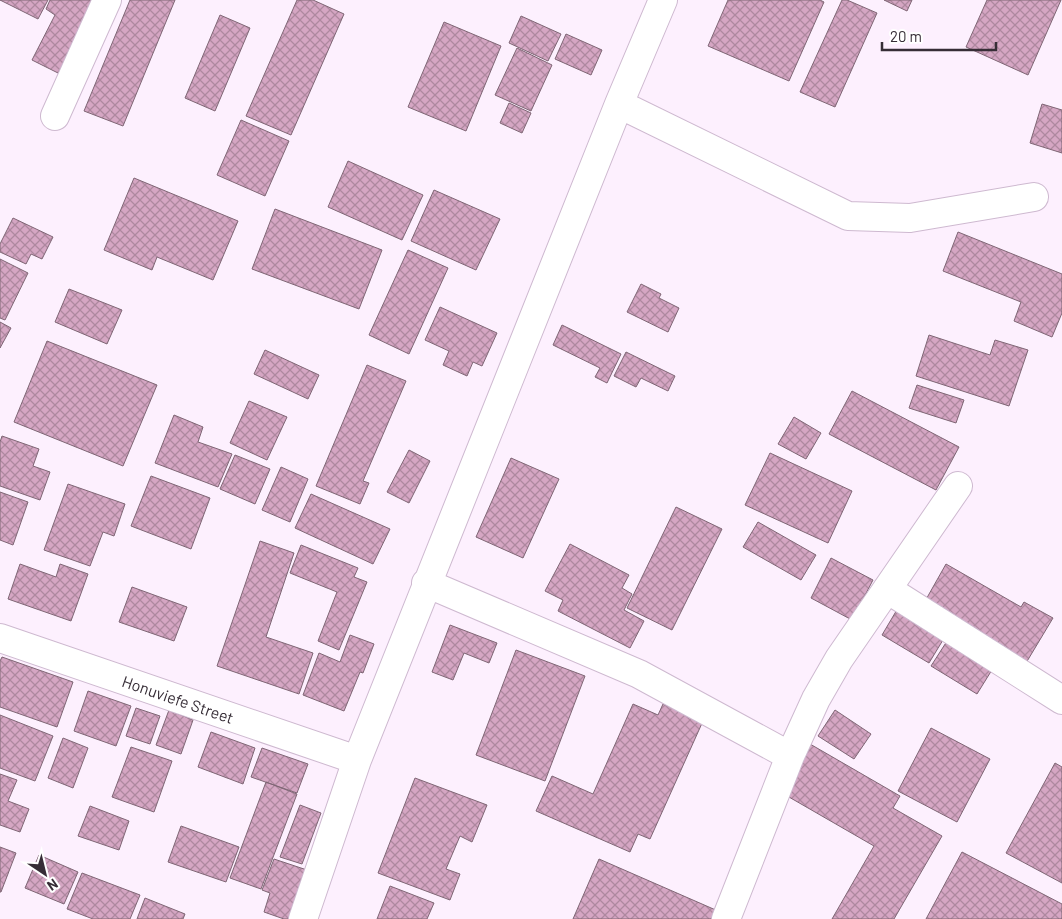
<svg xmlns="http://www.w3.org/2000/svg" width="1062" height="919" font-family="Barlow,sans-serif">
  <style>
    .building { fill: url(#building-cross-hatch); stroke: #7f6675 }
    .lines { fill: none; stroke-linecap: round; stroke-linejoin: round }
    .street-casing { stroke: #ceb9d0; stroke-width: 30 }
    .street { stroke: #fff; stroke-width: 28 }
    .labels { text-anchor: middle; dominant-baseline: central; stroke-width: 5; stroke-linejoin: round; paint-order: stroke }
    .street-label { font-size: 16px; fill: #362d36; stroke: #fff }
  </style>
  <defs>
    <pattern id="building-cross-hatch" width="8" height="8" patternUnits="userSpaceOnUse" patternTransform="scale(1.25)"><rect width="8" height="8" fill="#d5a6c3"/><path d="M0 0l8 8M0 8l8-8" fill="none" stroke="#ae889f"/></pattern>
  </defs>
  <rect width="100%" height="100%" fill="#fdf0fe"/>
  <path class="building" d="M 0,0 L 48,0 L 38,19 Z
    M 50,0 L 98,0 L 62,75 L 32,60 L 55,15 L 46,9 Z
    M 130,0 L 175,0 L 123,126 L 84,111 Z
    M 297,0 L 313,0 L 344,14 L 291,135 L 246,116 Z
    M 728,0 L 820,0 L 824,2 L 789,81 L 708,46 Z
    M 842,0 L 847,0 L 877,13 L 835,107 L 800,92 Z
    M 884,0 L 912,0 L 907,11 Z
    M 987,0 L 1061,0 L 1028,75 L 966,47 Z
    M 220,15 L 250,28 L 215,111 L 185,98 Z
    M 521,16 L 561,34 L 548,61 L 509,43 Z
    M 444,22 L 501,46 L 466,131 L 408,107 Z
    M 566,34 L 602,50 L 591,75 L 555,59 Z
    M 517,48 L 552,65 L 531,111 L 495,95 Z
    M 509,103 L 531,113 L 522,133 L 500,123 Z
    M 1042,104 L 1062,110 L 1062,153 L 1030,143 Z
    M 241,120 L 289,141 L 265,196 L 217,175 Z
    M 348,161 L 423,195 L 402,240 L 328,207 Z
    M 134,178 L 238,221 L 213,280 L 157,257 L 152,270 L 104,250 Z
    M 434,190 L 500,219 L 476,270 L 411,241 Z
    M 275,209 L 382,250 L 359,309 L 252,269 Z
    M 13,218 L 53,237 L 42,259 L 31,254 L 26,264 L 0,252 L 0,244 Z
    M 958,232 L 1062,274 L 1062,313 L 1052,337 L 1014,321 L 1021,302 L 943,271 Z
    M 408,250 L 448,268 L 409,354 L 369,335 Z
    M 0,259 L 28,273 L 5,320 L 0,318 Z
    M 641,284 L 661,294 L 659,298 L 679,308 L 668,332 L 627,312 Z
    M 69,289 L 122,310 L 107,344 L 55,322 Z
    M 440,307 L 497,333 L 482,366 L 473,362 L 467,376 L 443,365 L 449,351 L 425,340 Z
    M 0,322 L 11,328 L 0,348 Z
    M 562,325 L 621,354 L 607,383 L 595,377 L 600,368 L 553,345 Z
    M 929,335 L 990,355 L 995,340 L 1028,350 L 1009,406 L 916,376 Z
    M 47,341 L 157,385 L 123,466 L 14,422 Z
    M 265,350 L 319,375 L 308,399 L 254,374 Z
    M 626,352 L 675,376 L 668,391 L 641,378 L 636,387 L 614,376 Z
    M 367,365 L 406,381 L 363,481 L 369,483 L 360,504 L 316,486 Z
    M 917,385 L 964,400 L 956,423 L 909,408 Z
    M 852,391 L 959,447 L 936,490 L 829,434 Z
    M 249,401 L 287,417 L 267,460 L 230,443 Z
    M 174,415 L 203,427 L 198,442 L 232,454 L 218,487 L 155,463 Z
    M 794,417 L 821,433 L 806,459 L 778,444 Z
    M 2,436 L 39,449 L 33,466 L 50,472 L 40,500 L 0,486 L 0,442 Z
    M 409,450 L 430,461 L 409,503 L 387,492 Z
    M 770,453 L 852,491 L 828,543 L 745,505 Z
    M 235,455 L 270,469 L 255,504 L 220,489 Z
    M 511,458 L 559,479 L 523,558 L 476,537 Z
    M 281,467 L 308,479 L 290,522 L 262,510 Z
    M 151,476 L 210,498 L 191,549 L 131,526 Z
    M 68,484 L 125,504 L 114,536 L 103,532 L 90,566 L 44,550 Z
    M 0,492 L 28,502 L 13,545 L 0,540 Z
    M 311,494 L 390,529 L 373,564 L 295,528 Z
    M 676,507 L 722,529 L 672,630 L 627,608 Z
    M 758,522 L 816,555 L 801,580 L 743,547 Z
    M 260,541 L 294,553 L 266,637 L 313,653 L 299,694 L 217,666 Z
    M 570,544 L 629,575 L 622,588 L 632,594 L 624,610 L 644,621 L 630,648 L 558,611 L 563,600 L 545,591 Z
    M 301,545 L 358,568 L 354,577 L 367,582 L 339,650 L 318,641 L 337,592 L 290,573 Z
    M 831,558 L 873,580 L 852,620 L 811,598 Z
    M 20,564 L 56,577 L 60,564 L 88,574 L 71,621 L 8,599 Z
    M 946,564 L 1021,607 L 1024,602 L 1053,618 L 1026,663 L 924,603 Z
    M 132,587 L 187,607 L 174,641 L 119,622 Z
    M 898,608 L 946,635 L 929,663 L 882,635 Z
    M 450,625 L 497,643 L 489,663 L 464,653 L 453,680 L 432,672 Z
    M 350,635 L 374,644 L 363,673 L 360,672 L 344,711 L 303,695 L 319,653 L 340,662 Z
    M 949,638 L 995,665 L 977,694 L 931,666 Z
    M 516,650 L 585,676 L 545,781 L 476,755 Z
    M 2,657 L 73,682 L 57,727 L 0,707 L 0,661 Z
    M 88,691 L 131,706 L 116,746 L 74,731 Z
    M 633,704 L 658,715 L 663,704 L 703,721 L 650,839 L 638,834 L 630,852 L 536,811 L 552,776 L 593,794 Z
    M 136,708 L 160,716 L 150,744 L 126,736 Z
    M 169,710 L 193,720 L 181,754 L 156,745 Z
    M 835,710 L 871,734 L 854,759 L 818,736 Z
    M 0,715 L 53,736 L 35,781 L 0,768 Z
    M 931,728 L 990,759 L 957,822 L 898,791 Z
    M 211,732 L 255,748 L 243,784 L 198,767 Z
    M 63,738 L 88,748 L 73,788 L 48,778 Z
    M 810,744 L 900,796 L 893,808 L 942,836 L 894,919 L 832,919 L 874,846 L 782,793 Z
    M 131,747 L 172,761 L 154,812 L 112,797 Z
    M 262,748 L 308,764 L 297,793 L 251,777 Z
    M 1055,763 L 1062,767 L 1062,883 L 1006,853 Z
    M 0,774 L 17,780 L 8,801 L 29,809 L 20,832 L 0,825 Z
    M 415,778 L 487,805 L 472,842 L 460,836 L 446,869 L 460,874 L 450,900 L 378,873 Z
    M 266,782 L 297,794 L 261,889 L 230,878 Z
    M 300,805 L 321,813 L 302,864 L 280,857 Z
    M 90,806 L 129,821 L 119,850 L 78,836 Z
    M 181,826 L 239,847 L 226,882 L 168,862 Z
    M 0,847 L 16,853 L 1,892 L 0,892 Z
    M 962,852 L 1062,904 L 1062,919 L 926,919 Z
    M 39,855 L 78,872 L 64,904 L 25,888 Z
    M 274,859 L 307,870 L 290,919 L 284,919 L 264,912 L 270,893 L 262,890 Z
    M 599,859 L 718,911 L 714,919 L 573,919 Z
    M 82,873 L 140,895 L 130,919 L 93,919 L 67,909 Z
    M 390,886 L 434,903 L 427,919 L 377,919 Z
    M 145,898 L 185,914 L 183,919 L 137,919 Z"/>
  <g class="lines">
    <g class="street-casing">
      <path id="street" d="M 619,104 L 848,216 L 910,218 L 1034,197
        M 55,116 L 107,0
        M 426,583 L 639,674 L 790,756
        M 887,589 L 1062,700
        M 0,638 L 357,760
        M 303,919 L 357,760 L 619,104 L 663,0
        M 726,919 L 790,756 L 816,699 L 839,659 L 958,486"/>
    </g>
    <use href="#street" class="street"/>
  </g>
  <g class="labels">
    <g class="street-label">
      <text transform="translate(178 699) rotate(19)">Honuviefe Street</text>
    </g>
  </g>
  <g transform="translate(45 874) rotate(145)" stroke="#ffffff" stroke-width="4" paint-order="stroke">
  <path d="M0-4L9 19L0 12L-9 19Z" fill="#362d36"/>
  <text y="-8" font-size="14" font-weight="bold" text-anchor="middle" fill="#362d36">N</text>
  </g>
  <path d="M882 42v8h114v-8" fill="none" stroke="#362d36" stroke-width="2.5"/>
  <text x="890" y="42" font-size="15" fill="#362d36" stroke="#ffffff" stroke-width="4" paint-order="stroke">20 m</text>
</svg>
